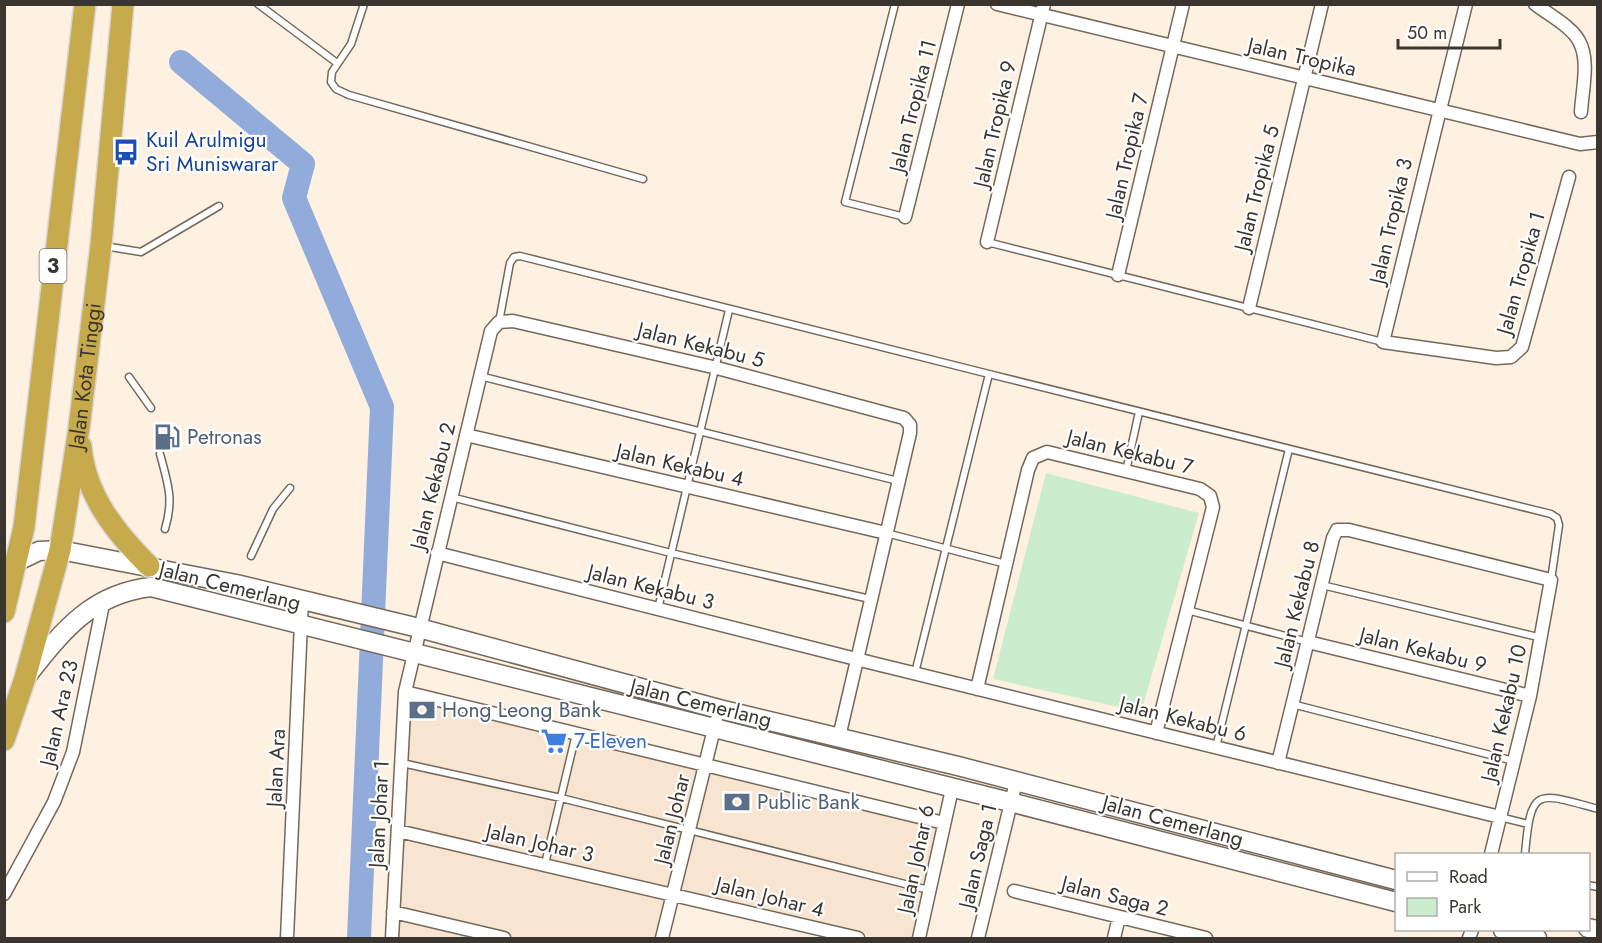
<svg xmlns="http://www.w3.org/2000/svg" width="1602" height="943" font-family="Jost,sans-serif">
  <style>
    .built { fill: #f7e5d1 }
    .park { fill: #cbedcd }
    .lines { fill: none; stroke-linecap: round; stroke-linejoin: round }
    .river { stroke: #91acdb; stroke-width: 24 }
    .service-casing { stroke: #73685b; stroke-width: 9 }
    .minor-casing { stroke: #73685b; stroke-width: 15 }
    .secondary-casing { stroke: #73685b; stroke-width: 21 }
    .trunk-casing { stroke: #d8d7d5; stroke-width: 24 }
    .service { stroke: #fff; stroke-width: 6 }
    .minor { stroke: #fff; stroke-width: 12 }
    .secondary { stroke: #fff; stroke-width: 18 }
    .trunk { stroke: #c6aa4c; stroke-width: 21 }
    .labels { text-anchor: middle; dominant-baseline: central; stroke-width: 4.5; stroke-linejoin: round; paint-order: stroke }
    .shield { fill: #fff; stroke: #75726d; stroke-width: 1.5 }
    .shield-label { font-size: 20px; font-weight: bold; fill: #3a352f }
    .street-label { font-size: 21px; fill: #3a352f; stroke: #fff }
    .transit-label { font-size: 21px; fill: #164399; stroke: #fff; text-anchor: start }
    .service-label { font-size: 21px; fill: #4e5e75; stroke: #fff; text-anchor: start }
    .shop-label { font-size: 21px; fill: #366cbe; stroke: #fff; text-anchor: start }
  </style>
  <rect width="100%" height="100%" fill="#fef1e2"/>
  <path class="built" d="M 409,698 L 938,826 L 914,938 L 879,938 L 670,888 L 657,938 L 397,938 Z"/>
  <path class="park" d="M 1046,473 L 1199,513 L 1141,712 L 993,679 Z"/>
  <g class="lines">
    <path class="river" d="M 181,62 L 303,164 L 294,198 L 382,407 L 359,938"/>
    <g class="service-casing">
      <path id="service" d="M 258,4 L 337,63
        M 364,4 L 351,44 L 332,72 L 331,82 L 336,89 L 349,95 L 643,179
        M 895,4 L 845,202 L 905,217
        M 987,242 L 1383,342
        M 104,246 L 141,252 L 219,206
        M 499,322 L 510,263 L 514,257 L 520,256 L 989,374
        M 480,376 L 898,481
        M 129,377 L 151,408
        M 160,454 C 168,484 174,499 165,529
        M 1126,471 L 1139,412
        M 451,497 L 671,553 L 870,599
        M 886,533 L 1006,564
        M 251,556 L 273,509 L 290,488
        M 1322,585 L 1542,638
        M 658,609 L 729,310
        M 1187,610 L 1308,642
        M 915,673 L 989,374 L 1551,514 L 1557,518 L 1559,525 L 1551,580
        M 1292,704 L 1514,761
        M 1216,747 L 1289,449
        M 402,763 L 561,798 L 929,890
        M 1500,817 L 1528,824
        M 1525,854 C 1531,786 1536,792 1598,809
        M 545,864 L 576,734
        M 1588,885 L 1598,887"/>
    </g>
    <g class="minor-casing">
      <path id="minor" d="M 997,4 L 1580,144 L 1598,142
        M 1466,4 L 1383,342 L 1496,358 L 1511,357 L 1522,347 L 1569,177
        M 1535,4 C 1549,15 1571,26 1579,41 C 1590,60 1582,91 1581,112
        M 905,217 L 958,4
        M 987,242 L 1044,4
        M 1118,275 L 1183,4
        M 1249,308 L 1322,4
        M 466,435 L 886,533
        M 437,553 L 856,659 L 1500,817
        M 1308,642 L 1530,696
        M 977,689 L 1028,470 L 1033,458 L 1047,452 L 1200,489 L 1210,496 L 1213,507 L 1156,733
        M 405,692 L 944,823
        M 1278,763 L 1333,538 L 1337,530 L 1349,530 L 1551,580 L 1530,696 L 1491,854
        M 398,831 L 858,938
        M 1014,891 L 1206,938
        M 4,894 L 54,802 L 73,752 L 104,599
        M 393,912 L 504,938
        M 287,938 L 302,600
        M 392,938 L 405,692 L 491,331 L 499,322 L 513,321 L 717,368 L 904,418 L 910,425 L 910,433 L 839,737
        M 662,938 L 716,721
        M 919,938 L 952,789
        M 978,938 L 1016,782
        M 1114,938 L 1119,917
        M 1469,938 L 1472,930"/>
    </g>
    <g class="secondary-casing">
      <path id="secondary" d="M 16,562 L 39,551 L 60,550 L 236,584 L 419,628 L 719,709 L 958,766 L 1396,880
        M 26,677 C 62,632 90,594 151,587 L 1010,802 L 1396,902
        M 1588,928 L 1598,930
        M 1503,930 L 1537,938"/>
    </g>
    <g class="trunk-casing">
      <g id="trunk">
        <path d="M 81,446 C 85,495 116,533 149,566"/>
        <path d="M 4,612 L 24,527 L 85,4"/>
        <path id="s1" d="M 4,740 L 25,678 L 60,550 L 79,428 L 101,245 L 123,4"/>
      </g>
    </g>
    <use href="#service" class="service"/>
    <use href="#minor" class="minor"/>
    <use href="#secondary" class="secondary"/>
    <use href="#trunk" class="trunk"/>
  </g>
  <defs>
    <g id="bus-bare" transform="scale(2.07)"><path d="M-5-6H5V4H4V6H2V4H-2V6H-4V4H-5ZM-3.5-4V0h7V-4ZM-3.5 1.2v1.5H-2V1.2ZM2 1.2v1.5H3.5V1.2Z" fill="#1a4fb4" stroke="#fff" stroke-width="2.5" paint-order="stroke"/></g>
    <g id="fuel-bare" transform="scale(2.07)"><path d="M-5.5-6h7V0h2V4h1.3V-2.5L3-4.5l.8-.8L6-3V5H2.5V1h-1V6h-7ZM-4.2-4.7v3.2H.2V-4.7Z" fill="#5c6f8a" stroke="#fff" stroke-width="2.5" paint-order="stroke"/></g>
    <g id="bank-bare" transform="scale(2.07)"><path d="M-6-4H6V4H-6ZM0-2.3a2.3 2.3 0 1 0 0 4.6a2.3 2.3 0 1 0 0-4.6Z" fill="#5c6f8a" stroke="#fff" stroke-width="2.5" paint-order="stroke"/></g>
    <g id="supermarket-bare" transform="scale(2.07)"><path d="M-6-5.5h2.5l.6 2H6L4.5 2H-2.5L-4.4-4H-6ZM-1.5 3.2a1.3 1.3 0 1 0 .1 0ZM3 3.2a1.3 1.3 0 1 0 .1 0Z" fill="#3f7fe0" stroke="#fff" stroke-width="2.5" paint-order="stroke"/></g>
  </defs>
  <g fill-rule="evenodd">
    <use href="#bus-bare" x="126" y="152"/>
    <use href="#fuel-bare" x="167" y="437"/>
    <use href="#bank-bare" x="422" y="710"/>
    <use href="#supermarket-bare" x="554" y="741"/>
    <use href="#bank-bare" x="737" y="802"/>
  </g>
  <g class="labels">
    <rect class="shield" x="39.5" y="249" width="27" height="34" rx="4.5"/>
    <g class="shield-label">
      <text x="53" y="266">3</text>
    </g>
    <g class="street-label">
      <text transform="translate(1302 57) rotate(13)">Jalan Tropika</text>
      <text transform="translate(913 106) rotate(-76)">Jalan Tropika 11</text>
      <text transform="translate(995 124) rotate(-77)">Jalan Tropika 9</text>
      <text transform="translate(1127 156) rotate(-77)">Jalan Tropika 7</text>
      <text transform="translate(1257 188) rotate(-76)">Jalan Tropika 5</text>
      <text transform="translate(1391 221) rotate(-77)">Jalan Tropika 3</text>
      <text transform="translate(1521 273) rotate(-74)">Jalan Tropika 1</text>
      <text transform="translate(701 345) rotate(14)">Jalan Kekabu 5</text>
      <text stroke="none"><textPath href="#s1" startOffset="374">Jalan Kota Tinggi</textPath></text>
      <text transform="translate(1130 452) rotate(14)">Jalan Kekabu 7</text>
      <text transform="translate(680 465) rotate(13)">Jalan Kekabu 4</text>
      <text transform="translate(433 486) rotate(-76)">Jalan Kekabu 2</text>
      <text transform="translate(230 586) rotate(14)">Jalan Cemerlang</text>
      <text transform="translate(651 587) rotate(14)">Jalan Kekabu 3</text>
      <text transform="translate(1297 604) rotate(-76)">Jalan Kekabu 8</text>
      <text transform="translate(1423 650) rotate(14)">Jalan Kekabu 9</text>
      <text transform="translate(701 703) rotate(14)">Jalan Cemerlang</text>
      <text transform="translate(59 713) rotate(-77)">Jalan Ara 23</text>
      <text transform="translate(1504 713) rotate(-77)">Jalan Kekabu 10</text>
      <text transform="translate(1183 719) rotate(14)">Jalan Kekabu 6</text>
      <text transform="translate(276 768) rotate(-87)">Jalan Ara</text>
      <text transform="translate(379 814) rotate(-87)">Jalan Johar 1</text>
      <text transform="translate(672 819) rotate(-76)">Jalan Johar</text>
      <text transform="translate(1173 821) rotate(15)">Jalan Cemerlang</text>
      <text transform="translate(540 843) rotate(13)">Jalan Johar 3</text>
      <text transform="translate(978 856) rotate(-77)">Jalan Saga 1</text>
      <text transform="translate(916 859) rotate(-78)">Jalan Johar 6</text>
      <text transform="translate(1115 896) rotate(14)">Jalan Saga 2</text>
      <text transform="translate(770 897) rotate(14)">Jalan Johar 4</text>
    </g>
    <g class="transit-label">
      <text x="146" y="140">Kuil Arulmigu<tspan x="146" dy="24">Sri Muniswarar</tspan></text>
    </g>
    <g class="service-label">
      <text x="187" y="437">Petronas</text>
      <text x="442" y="710">Hong Leong Bank</text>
      <text x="757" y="802">Public Bank</text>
    </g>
    <g class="shop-label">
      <text x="574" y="741">7-Eleven</text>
    </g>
  </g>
  <rect width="1602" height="943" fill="none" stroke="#3a352f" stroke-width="12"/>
  <rect x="1395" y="853" width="195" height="78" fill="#ffffff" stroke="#b0aeac" stroke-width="1.5"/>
  <rect x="1407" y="872" width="30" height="9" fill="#ffffff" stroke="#b0aeac" stroke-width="1.5"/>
  <text x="1449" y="883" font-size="18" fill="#3a352f">Road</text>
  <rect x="1407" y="898" width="30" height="18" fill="#cbedcd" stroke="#b0aeac" stroke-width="1.5"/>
  <text x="1449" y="913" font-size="18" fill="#3a352f">Park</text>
  <path d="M1398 39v9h102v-9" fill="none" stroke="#3a352f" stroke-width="3"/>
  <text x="1407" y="39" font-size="18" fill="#3a352f" stroke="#ffffff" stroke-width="4.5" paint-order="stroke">50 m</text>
</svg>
